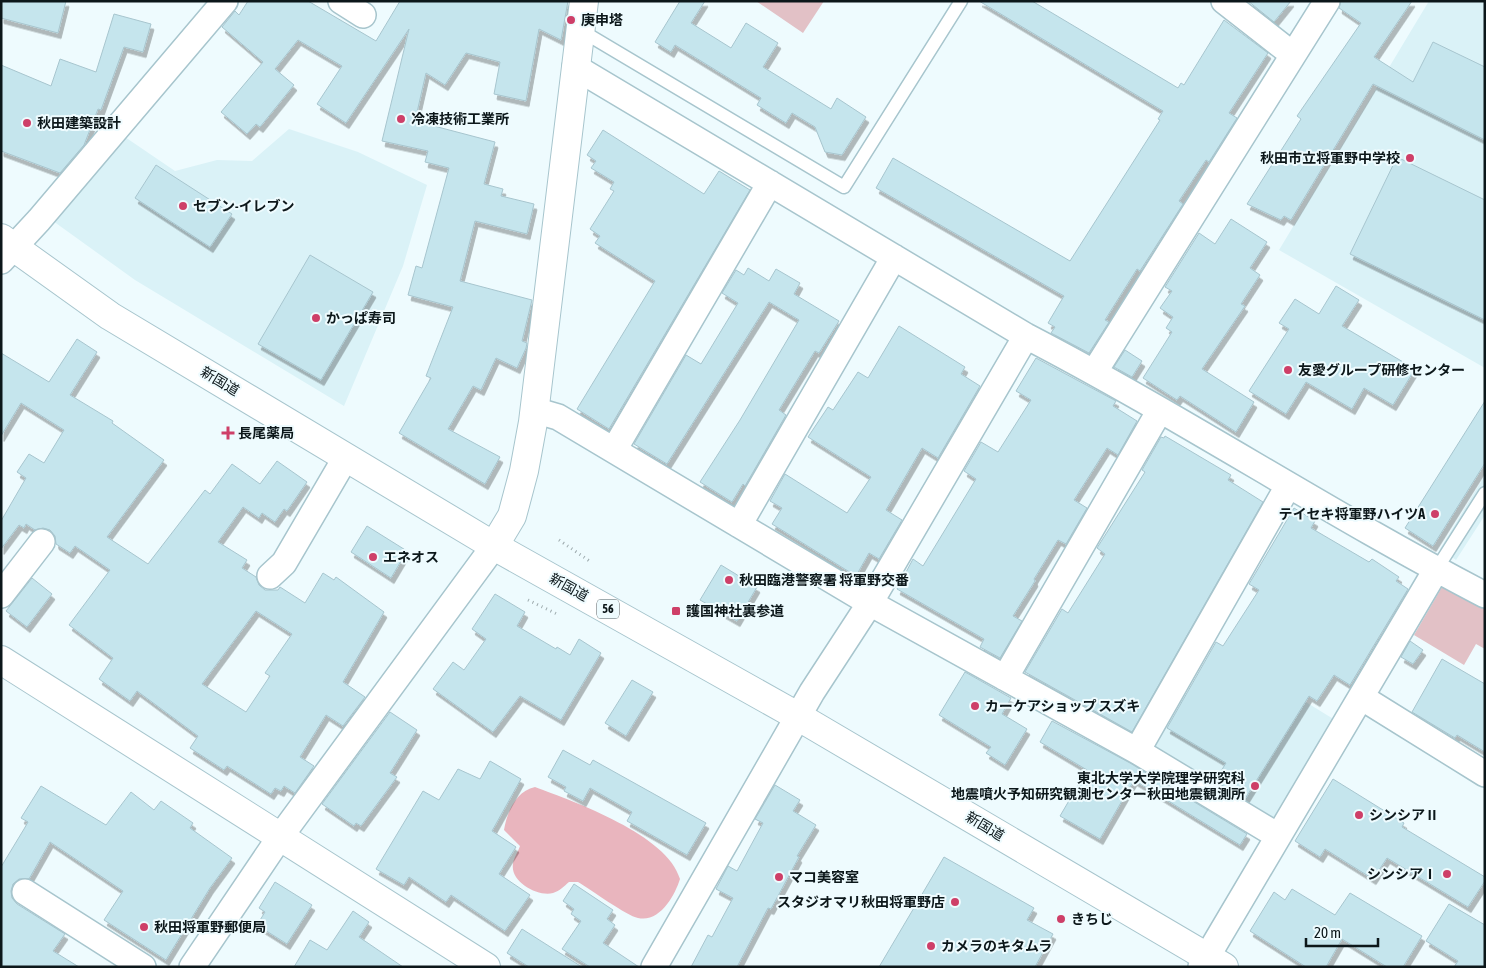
<svg xmlns="http://www.w3.org/2000/svg" width="1486" height="968" font-family="'Asap Condensed','Noto Sans JP',sans-serif">
  <style>
    .built { fill: #daf2f7 }
    .green { fill: #e2c1c6 }
    .forest { fill: #e9b5be }
    .building { fill: #c5e5ed; stroke: #a7c5ce; fill-rule: evenodd; filter: url(#shadow) }
    .lines { fill: none; stroke-linecap: round; stroke-linejoin: round }
    .service-casing { stroke: #a7c5cd; stroke-width: 15 }
    .minor-casing { stroke: #a7c5cd; stroke-width: 28 }
    .tertiary-casing { stroke: #a7c5cd; stroke-width: 30 }
    .primary-casing { stroke: #a7c5cd; stroke-width: 30 }
    .path { stroke: #9eabae; stroke-width: 3; stroke-dasharray: 1 4; stroke-linecap: butt }
    .service { stroke: #fff; stroke-width: 12 }
    .minor { stroke: #fff; stroke-width: 25 }
    .tertiary { stroke: #fff; stroke-width: 28 }
    .primary { stroke: #fff; stroke-width: 28 }
    .poi-dot { fill: #ce3f68; stroke: #eefbfe; stroke-width: 2 }
    .labels { text-anchor: middle; dominant-baseline: central; stroke-width: 4; stroke-linejoin: round; paint-order: stroke }
    .shield { fill: #eefbfe; stroke: #505b5e; stroke-width: 1 }
    .shield-label { font-size: 12px; font-weight: bold; fill: #0c171a }
    .poi-label { font-size: 14px; font-weight: bold; fill: #0c171a; stroke: #eefbfe; text-anchor: start }
    .street-label { font-size: 14px; fill: #0c171a; stroke: #eefbfe }
  </style>
  <defs>
    <filter id="shadow"><feDropShadow dx="3" dy="5.5" stdDeviation="0" flood-color="#0004"/></filter>
  </defs>
  <rect width="100%" height="100%" fill="#eefbfe"/>
  <path class="built" d="M 1429,1 L 1485,1 L 1485,368 L 1279,250 Z
    M 289,129 L 358,152 L 427,185 L 403,266 L 344,406 L 135,280 L 53,221 L 122,135 L 175,171 L 217,160 L 252,161 Z
    M 1485,475 L 1485,515 L 1456,560 L 1440,549 Z
    M 1270,680 L 1335,720 L 1274,822 L 1154,750 L 1153,738 L 1181,692 L 1241,727 Z"/>
  <path class="green" d="M 756,1 L 824,1 L 803,33 Z
    M 1445,585 L 1485,607 L 1485,649 L 1476,644 L 1464,665 L 1414,635 L 1442,587 Z"/>
  <path class="forest" d="M 535,787 C 575,802 668,835 680,879 C 675,895 660,923 638,918 C 627,916 590,889 578,882 L 569,882 C 564,886 560,891 553,893 C 538,897 510,882 513,864 C 513,859 518,852 520,846 L 504,830 C 507,812 516,791 535,787 Z"/>
  <path class="building" d="M 1,1 L 66,1 L 58,33 L 1,18 Z
    M 248,1 L 308,1 L 376,41 L 400,1 L 568,1 L 561,40 L 539,29 L 526,101 L 494,94 L 500,62 L 466,53 L 445,85 L 426,73 L 415,121 L 495,142 L 484,184 L 503,189 L 501,196 L 534,204 L 527,234 L 475,221 L 460,281 L 532,300 L 522,341 L 527,343 L 526,348 L 517,368 L 496,358 L 481,390 L 473,386 L 448,429 L 500,457 L 485,484 L 399,433 L 431,378 L 426,376 L 453,307 L 408,295 L 416,266 L 422,268 L 449,168 L 425,162 L 428,151 L 382,141 L 409,29 L 346,123 L 317,104 L 342,66 L 298,40 L 275,69 L 294,85 L 260,127 L 256,124 L 247,134 L 221,112 L 263,62 L 222,27 L 235,11 L 239,15 Z
    M 680,1 L 705,1 L 691,23 L 731,48 L 746,23 L 778,43 L 763,67 L 831,109 L 837,98 L 866,117 L 842,155 L 825,152 L 815,127 L 792,113 L 786,123 L 757,105 L 761,98 L 675,45 L 671,52 L 655,42 Z
    M 979,1 L 1032,1 L 1178,88 L 1181,83 L 1184,85 L 1224,20 L 1268,53 L 1229,113 L 1237,118 L 1209,162 L 1206,160 L 1179,201 L 1183,204 L 1140,271 L 1137,269 L 1105,320 L 1109,322 L 1089,353 L 1051,333 L 1055,327 L 1048,323 L 1064,296 L 876,188 L 893,158 L 1070,261 L 1160,120 L 1158,119 L 1163,111 Z
    M 1248,1 L 1291,1 L 1274,22 Z
    M 1341,1 L 1412,1 L 1374,57 L 1413,82 L 1433,42 L 1485,67 L 1485,140 L 1373,84 L 1291,220 L 1284,216 L 1281,220 L 1247,204 L 1301,119 L 1297,116 L 1361,23 L 1339,8 Z
    M 114,14 L 151,24 L 143,52 L 124,47 L 101,110 L 98,109 L 84,145 L 60,173 L 1,151 L 1,65 L 51,86 L 60,59 L 96,72 Z
    M 603,130 L 704,194 L 719,171 L 750,190 L 609,429 L 577,409 L 655,281 L 595,243 L 600,236 L 590,229 L 614,191 L 610,189 L 614,182 L 591,168 L 596,161 L 587,155 Z
    M 1397,157 L 1485,200 L 1485,320 L 1350,254 Z
    M 156,165 L 232,214 L 210,247 L 135,198 Z
    M 1231,219 L 1267,242 L 1250,268 L 1260,275 L 1241,304 L 1245,306 L 1202,369 L 1254,402 L 1236,432 L 1180,396 L 1177,400 L 1143,378 L 1172,332 L 1166,328 L 1173,317 L 1160,308 L 1172,291 L 1165,287 L 1199,233 L 1215,244 Z
    M 310,255 L 373,292 L 321,380 L 258,344 Z
    M 748,268 L 769,281 L 776,269 L 800,283 L 794,294 L 839,321 L 819,353 L 815,351 L 779,410 L 786,415 L 745,486 L 743,484 L 732,502 L 700,482 L 740,420 L 799,320 L 769,302 L 667,464 L 634,444 L 686,355 L 701,364 L 738,303 L 722,293 L 736,270 L 744,275 Z
    M 1336,286 L 1359,300 L 1342,326 L 1415,369 L 1393,405 L 1364,388 L 1352,409 L 1306,382 L 1286,414 L 1249,391 L 1289,329 L 1279,323 L 1295,299 L 1319,314 Z
    M 899,326 L 965,367 L 961,374 L 980,386 L 938,458 L 922,448 L 886,510 L 902,520 L 879,559 L 869,553 L 856,576 L 772,524 L 782,508 L 770,501 L 785,474 L 847,513 L 871,477 L 808,437 L 828,407 L 833,410 L 858,372 L 868,378 Z
    M 77,339 L 97,352 L 70,395 L 113,421 L 112,423 L 164,460 L 107,537 L 148,564 L 205,490 L 210,494 L 232,464 L 260,484 L 277,461 L 307,482 L 287,511 L 284,509 L 275,522 L 262,513 L 259,518 L 243,507 L 218,542 L 247,560 L 242,568 L 256,577 L 259,585 L 265,590 L 278,590 L 280,587 L 305,603 L 323,573 L 334,580 L 336,577 L 384,612 L 343,682 L 365,697 L 343,726 L 326,715 L 300,757 L 314,766 L 295,793 L 284,786 L 281,791 L 275,788 L 271,794 L 227,766 L 224,770 L 190,748 L 198,736 L 137,691 L 130,701 L 99,679 L 113,658 L 69,625 L 110,570 L 75,546 L 70,553 L 56,544 L 55,536 L 50,530 L 43,528 L 35,530 L 26,524 L 24,528 L 19,525 L 1,549 L 1,521 L 26,478 L 17,472 L 29,454 L 44,463 L 64,430 L 21,403 L 1,436 L 1,353 L 49,382 ZM 256,611 L 292,634 L 265,673 L 270,676 L 246,712 L 202,684 Z
    M 1125,350 L 1142,361 L 1132,377 L 1114,367 Z
    M 1036,358 L 1116,401 L 1113,406 L 1137,421 L 1118,455 L 1107,448 L 1074,500 L 1087,508 L 1066,544 L 1058,540 L 1034,579 L 1035,581 L 1013,616 L 1022,621 L 1000,658 L 980,647 L 984,639 L 897,589 L 913,559 L 923,566 L 976,479 L 964,471 L 981,442 L 998,452 L 1031,400 L 1016,391 Z
    M 1485,401 L 1485,463 L 1433,546 L 1405,528 Z
    M 1165,436 L 1231,475 L 1228,480 L 1263,502 L 1132,732 L 1025,672 L 1062,609 L 1068,613 L 1105,554 L 1097,548 L 1145,472 L 1142,470 L 1161,437 L 1164,438 Z
    M 1294,508 L 1315,521 L 1311,528 L 1369,562 L 1372,559 L 1399,577 L 1396,581 L 1408,589 L 1350,685 L 1334,675 L 1317,701 L 1309,696 L 1245,799 L 1215,781 L 1226,763 L 1167,728 L 1216,642 L 1223,646 L 1259,590 L 1249,584 Z
    M 367,526 L 407,551 L 391,578 L 351,552 Z
    M 721,565 L 757,587 L 737,621 L 700,600 Z
    M 32,578 L 52,594 L 27,627 L 6,611 Z
    M 495,594 L 525,612 L 517,626 L 556,649 L 557,647 L 570,655 L 579,639 L 601,653 L 561,720 L 520,696 L 493,732 L 433,689 L 453,662 L 464,670 L 486,639 L 472,629 Z
    M 1410,641 L 1423,650 L 1413,664 L 1401,657 Z
    M 1442,659 L 1485,684 L 1485,752 L 1457,735 L 1455,738 L 1412,712 Z
    M 965,672 L 1011,698 L 1002,714 L 1027,729 L 1005,765 L 986,753 L 991,747 L 939,715 Z
    M 632,680 L 653,692 L 626,736 L 605,723 Z
    M 390,712 L 417,730 L 390,773 L 397,777 L 361,826 L 356,823 L 354,826 L 322,804 Z
    M 1052,721 L 1130,763 L 1247,834 L 1240,845 L 1134,780 L 1100,839 L 1060,816 L 1087,770 L 1040,742 Z
    M 563,750 L 590,765 L 593,760 L 706,823 L 687,855 L 627,821 L 632,812 L 590,788 L 583,801 L 564,791 L 566,787 L 548,777 Z
    M 490,761 L 521,779 L 492,831 L 516,847 L 499,874 L 530,895 L 505,931 L 451,895 L 446,902 L 409,877 L 404,885 L 376,869 L 423,791 L 439,800 L 458,769 L 480,779 Z
    M 1333,779 L 1404,823 L 1402,827 L 1485,877 L 1485,881 L 1468,907 L 1387,858 L 1373,879 L 1325,849 L 1320,857 L 1295,841 Z
    M 775,785 L 800,800 L 793,811 L 816,825 L 797,856 L 799,857 L 771,909 L 768,908 L 737,967 L 691,967 L 708,935 L 712,937 L 733,898 L 716,889 L 728,866 L 737,871 L 763,823 L 755,819 Z
    M 41,786 L 106,825 L 131,792 L 154,810 L 161,801 L 193,823 L 190,828 L 232,858 L 210,888 L 166,960 L 104,920 L 123,891 L 50,842 L 29,879 L 19,879 L 13,884 L 11,891 L 12,898 L 17,904 L 65,934 L 53,951 L 79,967 L 1,967 L 1,867 L 24,829 L 28,822 L 21,818 Z
    M 944,857 L 1034,908 L 1027,920 L 1053,934 L 1035,967 L 879,967 Z
    M 275,882 L 312,905 L 287,944 L 257,925 L 265,912 L 259,908 Z
    M 574,884 L 613,910 L 607,919 L 615,925 L 603,943 L 639,967 L 590,967 L 562,949 L 581,921 L 571,914 L 574,909 L 563,901 Z
    M 1292,889 L 1335,915 L 1350,893 L 1422,936 L 1403,967 L 1387,967 L 1342,939 L 1326,967 L 1306,967 L 1250,931 L 1274,892 L 1285,900 Z
    M 1449,904 L 1485,925 L 1485,967 L 1454,967 L 1458,961 L 1426,941 Z
    M 353,911 L 369,922 L 359,937 L 403,967 L 294,967 L 310,940 L 327,950 Z
    M 522,929 L 582,967 L 529,967 L 507,953 Z"/>
  <g class="lines">
    <g class="service-casing">
      <path id="service" d="M 580,30 L 844,187 L 961,1
        M 1436,570 L 1485,493"/>
    </g>
    <g class="minor-casing">
      <path id="minor" d="M 341,1 L 363,15
        M 1224,1 L 1292,54
        M 575,67 L 1026,336 C 1182,417 1329,514 1485,595
        M 1,261 L 39,220 L 225,1
        M 1095,371 L 1327,1
        M 534,410 L 558,417 L 870,603 L 1137,751 L 1278,836
        M 614,450 L 770,183
        M 739,525 L 894,257
        M 270,576 L 284,563 L 346,457
        M 1,595 L 42,542
        M 1005,678 L 1160,410
        M 1361,697 L 1485,774
        M 1137,751 L 1288,486
        M 25,892 L 143,967
        M 192,967 L 280,837 L 494,546
        M 654,967 L 812,692 L 870,603 L 1026,336
        M 1201,967 L 1436,570"/>
    </g>
    <g class="tertiary-casing">
      <path id="tertiary" d="M 494,546 L 512,516 L 524,471 L 533,422 L 584,1
        M 1,660 L 486,967"/>
    </g>
    <g class="primary-casing">
      <path id="primary" d="M 1,238 L 110,316 L 494,546 L 799,717 L 1224,967"/>
    </g>
    <path class="path" d="M 559,540 L 591,562
      M 528,600 L 559,615"/>
    <use href="#service" class="service"/>
    <use href="#minor" class="minor"/>
    <use href="#tertiary" class="tertiary"/>
    <use href="#primary" class="primary"/>
  </g>
  <g class="poi-dot">
    <circle cx="571" cy="20" r="5"/>
    <circle cx="401" cy="119" r="5"/>
    <circle cx="27" cy="123" r="5"/>
    <circle cx="1410" cy="158" r="5"/>
    <circle cx="183" cy="206" r="5"/>
    <circle cx="316" cy="318" r="5"/>
    <circle cx="1288" cy="370" r="5"/>
    <path d="M225.5 425.5h5v5h5v5h-5v5h-5v-5h-5v-5h5z"/>
    <circle cx="1435" cy="514" r="5"/>
    <circle cx="373" cy="557" r="5"/>
    <circle cx="729" cy="580" r="5"/>
    <rect x="671" y="606" width="10" height="10" rx="2.5"/>
    <circle cx="975" cy="706" r="5"/>
    <circle cx="1255" cy="786" r="5"/>
    <circle cx="1359" cy="815" r="5"/>
    <circle cx="1447" cy="874" r="5"/>
    <circle cx="779" cy="877" r="5"/>
    <circle cx="955" cy="902" r="5"/>
    <circle cx="1061" cy="919" r="5"/>
    <circle cx="144" cy="927" r="5"/>
    <circle cx="931" cy="946" r="5"/>
  </g>
  <g class="labels">
    <rect class="shield" x="597" y="599.5" width="22" height="19" rx="4"/>
    <g class="shield-label">
      <text x="608" y="609">56</text>
    </g>
    <g class="poi-label">
      <text x="581" y="20">庚申塔</text>
      <text x="411" y="119">冷凍技術工業所</text>
      <text x="37" y="123">秋田建築設計</text>
      <text x="1400" y="158" text-anchor="end">秋田市立将軍野中学校</text>
      <text x="193" y="206">セブン-イレブン</text>
      <text x="326" y="318">かっぱ寿司</text>
      <text x="1298" y="370">友愛グループ研修センター</text>
      <text x="238" y="433">長尾薬局</text>
      <text x="1425" y="514" text-anchor="end">テイセキ将軍野ハイツA</text>
      <text x="383" y="557">エネオス</text>
      <text x="739" y="580">秋田臨港警察署 将軍野交番</text>
      <text x="686" y="611">護国神社裏参道</text>
      <text x="985" y="706">カーケアショップ スズキ</text>
      <text x="1245" y="778" text-anchor="end">東北大学大学院理学研究科<tspan x="1245" dy="16">地震噴火予知研究観測センター秋田地震観測所</tspan></text>
      <text x="1369" y="815">シンシアⅡ</text>
      <text x="1437" y="874" text-anchor="end">シンシアⅠ</text>
      <text x="789" y="877">マコ美容室</text>
      <text x="945" y="902" text-anchor="end">スタジオマリ秋田将軍野店</text>
      <text x="1071" y="919">きちじ</text>
      <text x="154" y="927">秋田将軍野郵便局</text>
      <text x="941" y="946">カメラのキタムラ</text>
    </g>
    <g class="street-label">
      <text transform="translate(220 381) rotate(31)">新国道</text>
      <text transform="translate(569 587) rotate(29)">新国道</text>
      <text transform="translate(985 826) rotate(31)">新国道</text>
    </g>
  </g>
  <rect width="1486" height="968" fill="none" stroke="#0c171a" stroke-width="5"/>
  <path d="M1306 938v8h72v-8" fill="none" stroke="#0c171a" stroke-width="2.5"/>
  <text x="1314" y="938" font-size="15" fill="#0c171a" stroke="#eefbfe" stroke-width="4" paint-order="stroke">20 m</text>
</svg>
